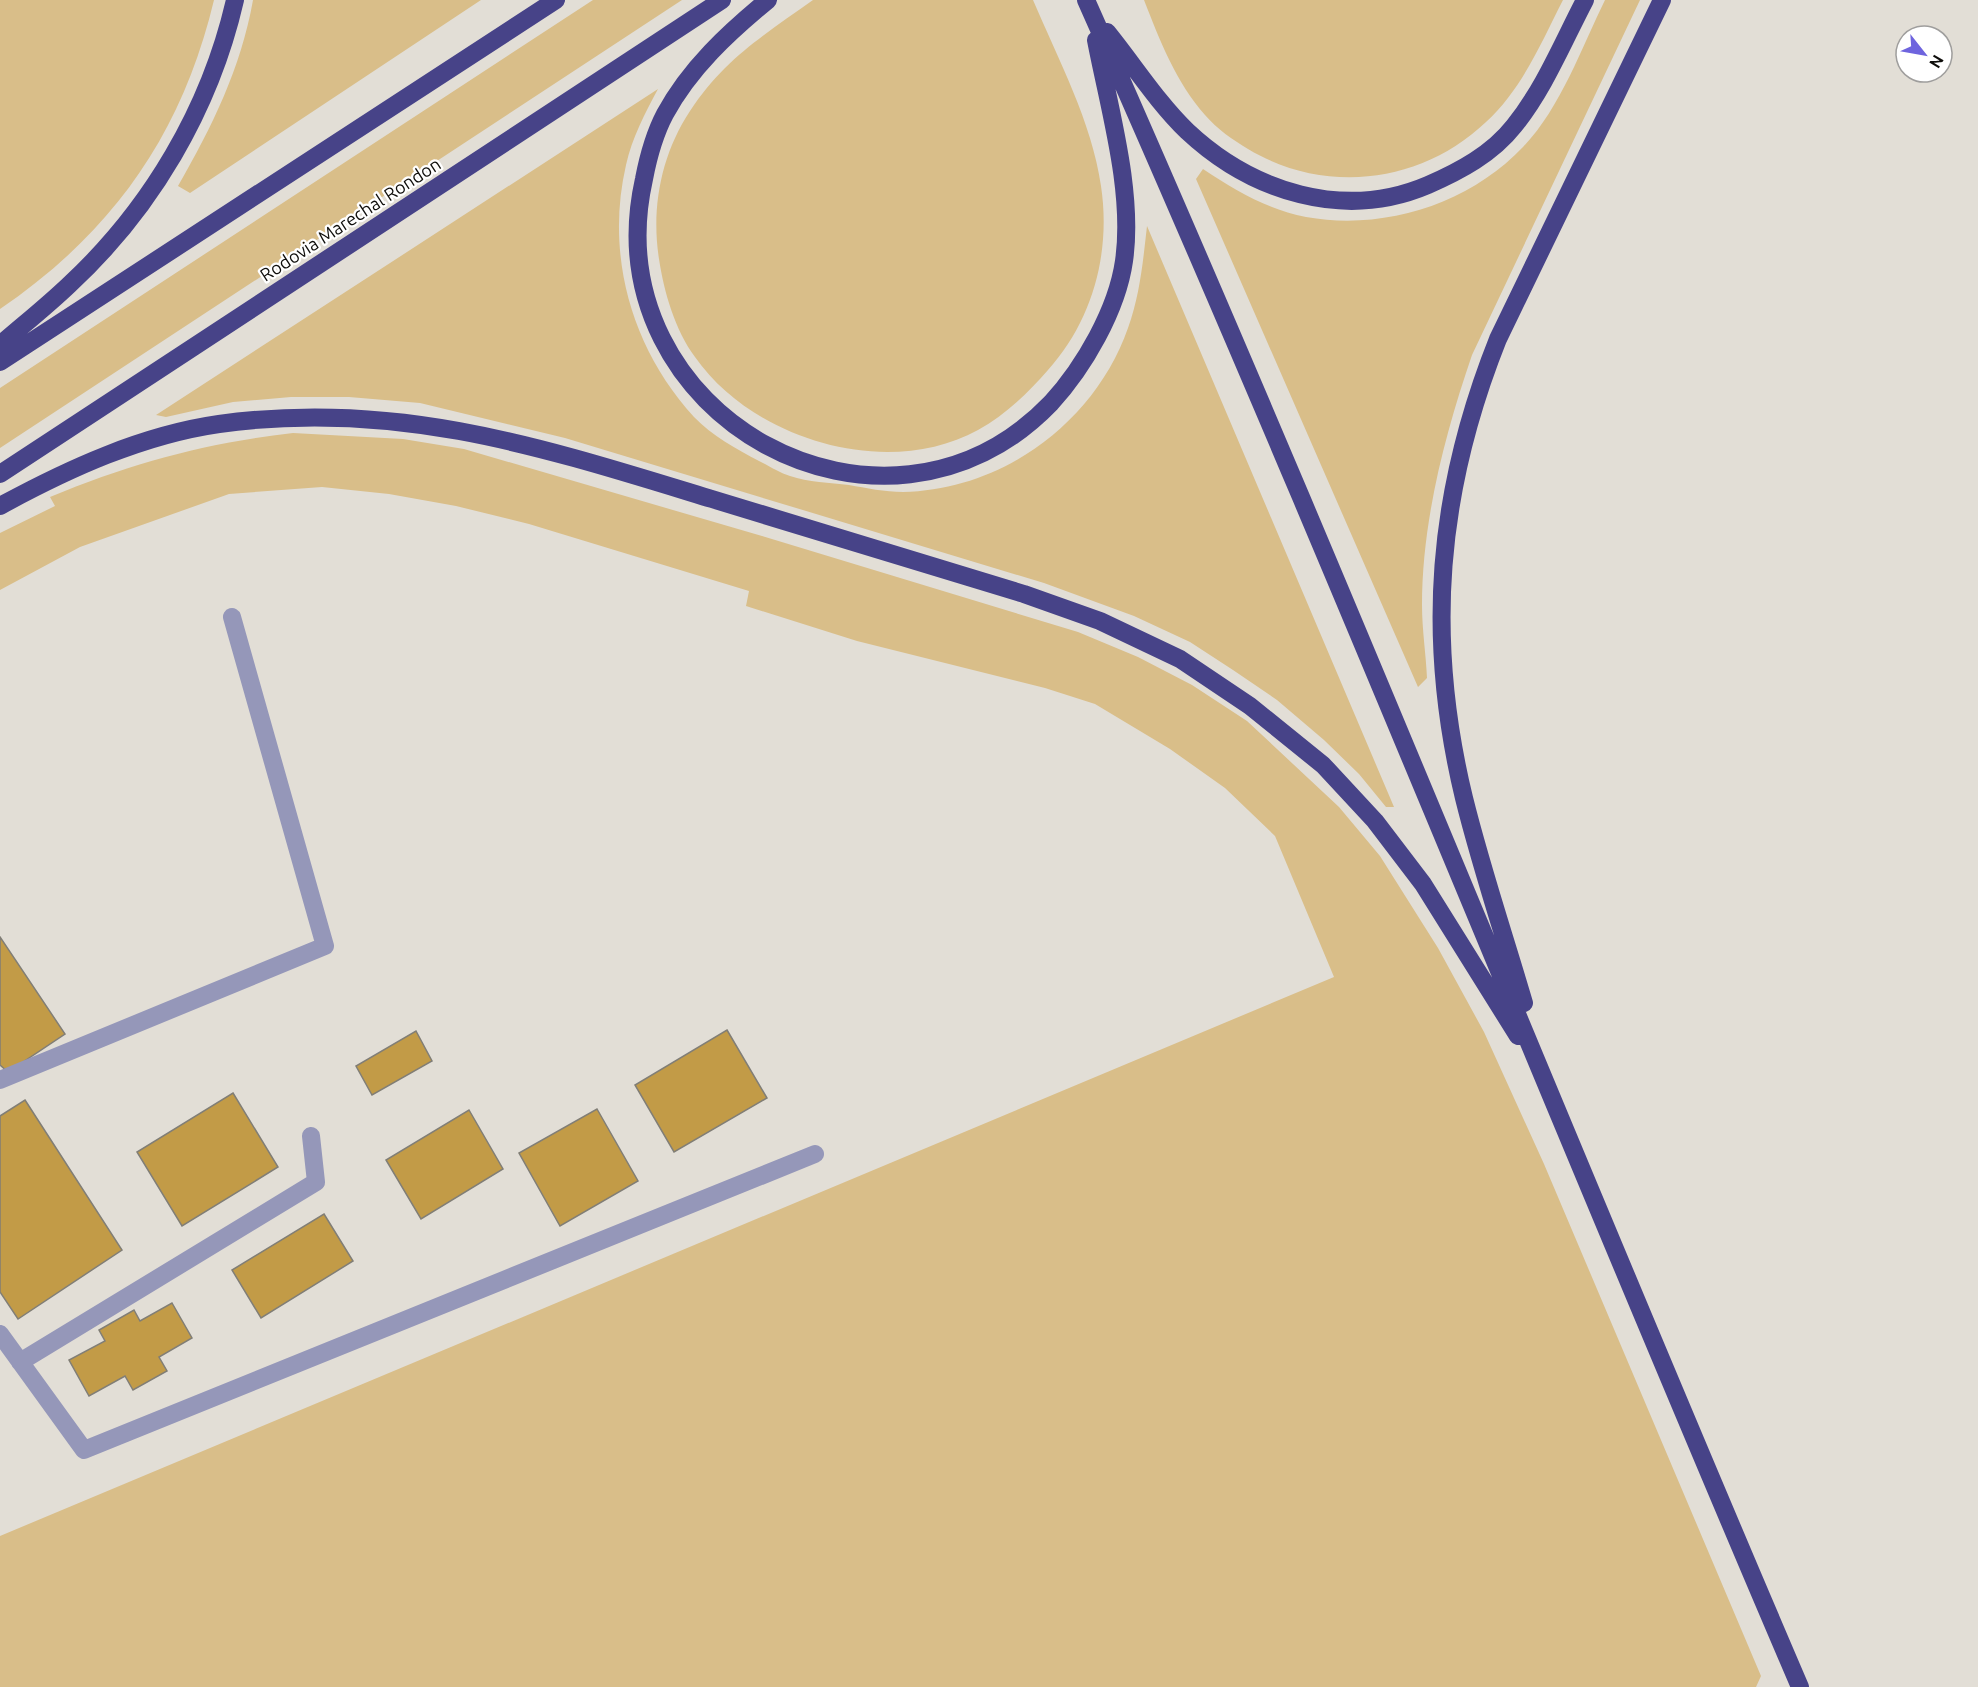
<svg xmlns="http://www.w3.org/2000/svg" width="1978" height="1687" font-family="Ubuntu,sans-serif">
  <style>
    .green { fill: #d9be89 }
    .building { fill: #c29b47; stroke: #817e76; stroke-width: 1.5 }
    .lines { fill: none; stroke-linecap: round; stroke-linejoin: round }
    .minor { stroke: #9597b9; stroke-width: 18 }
    .highway { stroke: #474388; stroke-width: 18 }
    .labels { text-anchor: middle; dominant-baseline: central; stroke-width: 4.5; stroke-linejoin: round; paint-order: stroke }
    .street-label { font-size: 18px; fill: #0e0d0a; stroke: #fff }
  </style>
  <rect width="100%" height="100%" fill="#e2ded6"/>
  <path class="green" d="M 0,0 L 214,0 C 182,134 113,232 0,309 Z
    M 253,0 L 481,0 L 190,193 L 178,186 C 212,127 241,68 253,0 Z
    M 593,0 L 682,0 L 0,448 L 0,388 Z
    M 813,0 L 1033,0 C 1058,59 1092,122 1101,186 C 1111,252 1093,320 1048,370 C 1028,393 1005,415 978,430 C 887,480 753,440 695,357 C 675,330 664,292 659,259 C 651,208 661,155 690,111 C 724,59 764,35 813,0 Z
    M 1144,0 L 1563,0 C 1541,43 1522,89 1486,122 C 1421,184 1325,195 1248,149 C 1233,140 1217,129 1205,115 C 1176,82 1160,41 1144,0 Z
    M 1605,0 L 1640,0 L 1472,355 C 1445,434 1422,521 1422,605 C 1422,630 1426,654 1427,678 L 1418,687 L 1196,179 L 1203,169 C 1235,190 1268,210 1306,217 C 1384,231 1469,204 1523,147 C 1560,109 1582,47 1605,0 Z
    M 658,89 C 645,113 632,138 626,165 C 605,256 632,349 694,417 C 711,435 738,450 759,461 C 769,466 780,473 790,476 C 808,482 830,483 849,485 C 866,488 885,492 903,492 C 1003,490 1095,422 1128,328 C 1140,295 1143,261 1147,226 L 1394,807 L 1386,807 L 1359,774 L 1324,740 L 1277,700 L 1233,670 L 1190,642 L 1134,616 L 1044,583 L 565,438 L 420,403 L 349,397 L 291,397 L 233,402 L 166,417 L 156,415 Z
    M 293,433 L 403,439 L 464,449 L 762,536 L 1078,632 L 1138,657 L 1192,685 L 1247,721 L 1339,807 L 1380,856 L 1438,948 L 1484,1032 L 1544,1164 L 1761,1676 L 1756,1687 L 0,1687 L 0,1536 L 1334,977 L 1275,836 L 1225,788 L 1170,749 L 1095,704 L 1045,688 L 857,641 L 746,606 L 749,591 L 529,524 L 456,506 L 389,494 L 322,487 L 229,494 L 80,547 L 0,590 L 0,533 L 55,506 L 50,497 C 132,463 205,443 293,433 Z"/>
  <path class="building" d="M 0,937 L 65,1034 L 8,1072 L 0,1065 Z
    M 727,1030 L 767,1098 L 674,1152 L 635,1085 Z
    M 416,1031 L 432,1061 L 372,1095 L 356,1066 Z
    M 233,1093 L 278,1167 L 182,1226 L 137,1152 Z
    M 25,1100 L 122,1250 L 18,1319 L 0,1292 L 0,1116 Z
    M 597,1109 L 638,1181 L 560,1226 L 519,1153 Z
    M 469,1110 L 503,1169 L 421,1219 L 386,1160 Z
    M 324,1214 L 353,1261 L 261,1318 L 232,1270 Z
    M 172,1303 L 192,1338 L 159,1357 L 167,1371 L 133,1390 L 125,1376 L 89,1396 L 69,1360 L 105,1341 L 99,1330 L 134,1310 L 140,1321 Z"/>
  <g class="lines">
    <path class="minor" d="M 0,1080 L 325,946 L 232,617
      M 0,1334 L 84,1450 L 815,1154
      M 20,1362 L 316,1182 L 311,1136"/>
    <path class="highway" d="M 768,0 C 728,33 690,68 665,114 C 655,133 648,158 644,179 C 591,416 885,576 1051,403 C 1084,367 1117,310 1124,261 C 1134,192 1109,108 1096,40
      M 1086,0 C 1334,558 1559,1126 1800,1687
      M 1107,32 C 1133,64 1157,102 1187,131 C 1252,192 1344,221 1428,185 C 1460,171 1492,154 1514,126 C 1544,89 1563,42 1585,0
      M 0,345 C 23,325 47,306 69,285 C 151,209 210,109 235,0
      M 0,362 L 556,0
      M 0,474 L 722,0
      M 0,506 C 68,469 142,435 219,424 C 397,399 545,448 712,499 C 816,531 920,563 1024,594 L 1100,621 L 1180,659 L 1250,706 L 1323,765 L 1375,821 L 1423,884 L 1518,1036
      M 1524,1003 C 1504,935 1481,867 1464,798 C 1425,637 1437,492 1498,339 L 1662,0"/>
  </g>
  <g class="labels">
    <g class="street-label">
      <text transform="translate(350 219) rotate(-33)">Rodovia Marechal Rondon</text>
    </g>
  </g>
  <g transform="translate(1924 54) rotate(121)"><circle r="28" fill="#ffffff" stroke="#9f9e9d" stroke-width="1.5"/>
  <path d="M0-4.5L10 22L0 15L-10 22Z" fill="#6e64de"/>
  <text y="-9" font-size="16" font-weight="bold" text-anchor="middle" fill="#0e0d0a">N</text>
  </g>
</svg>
